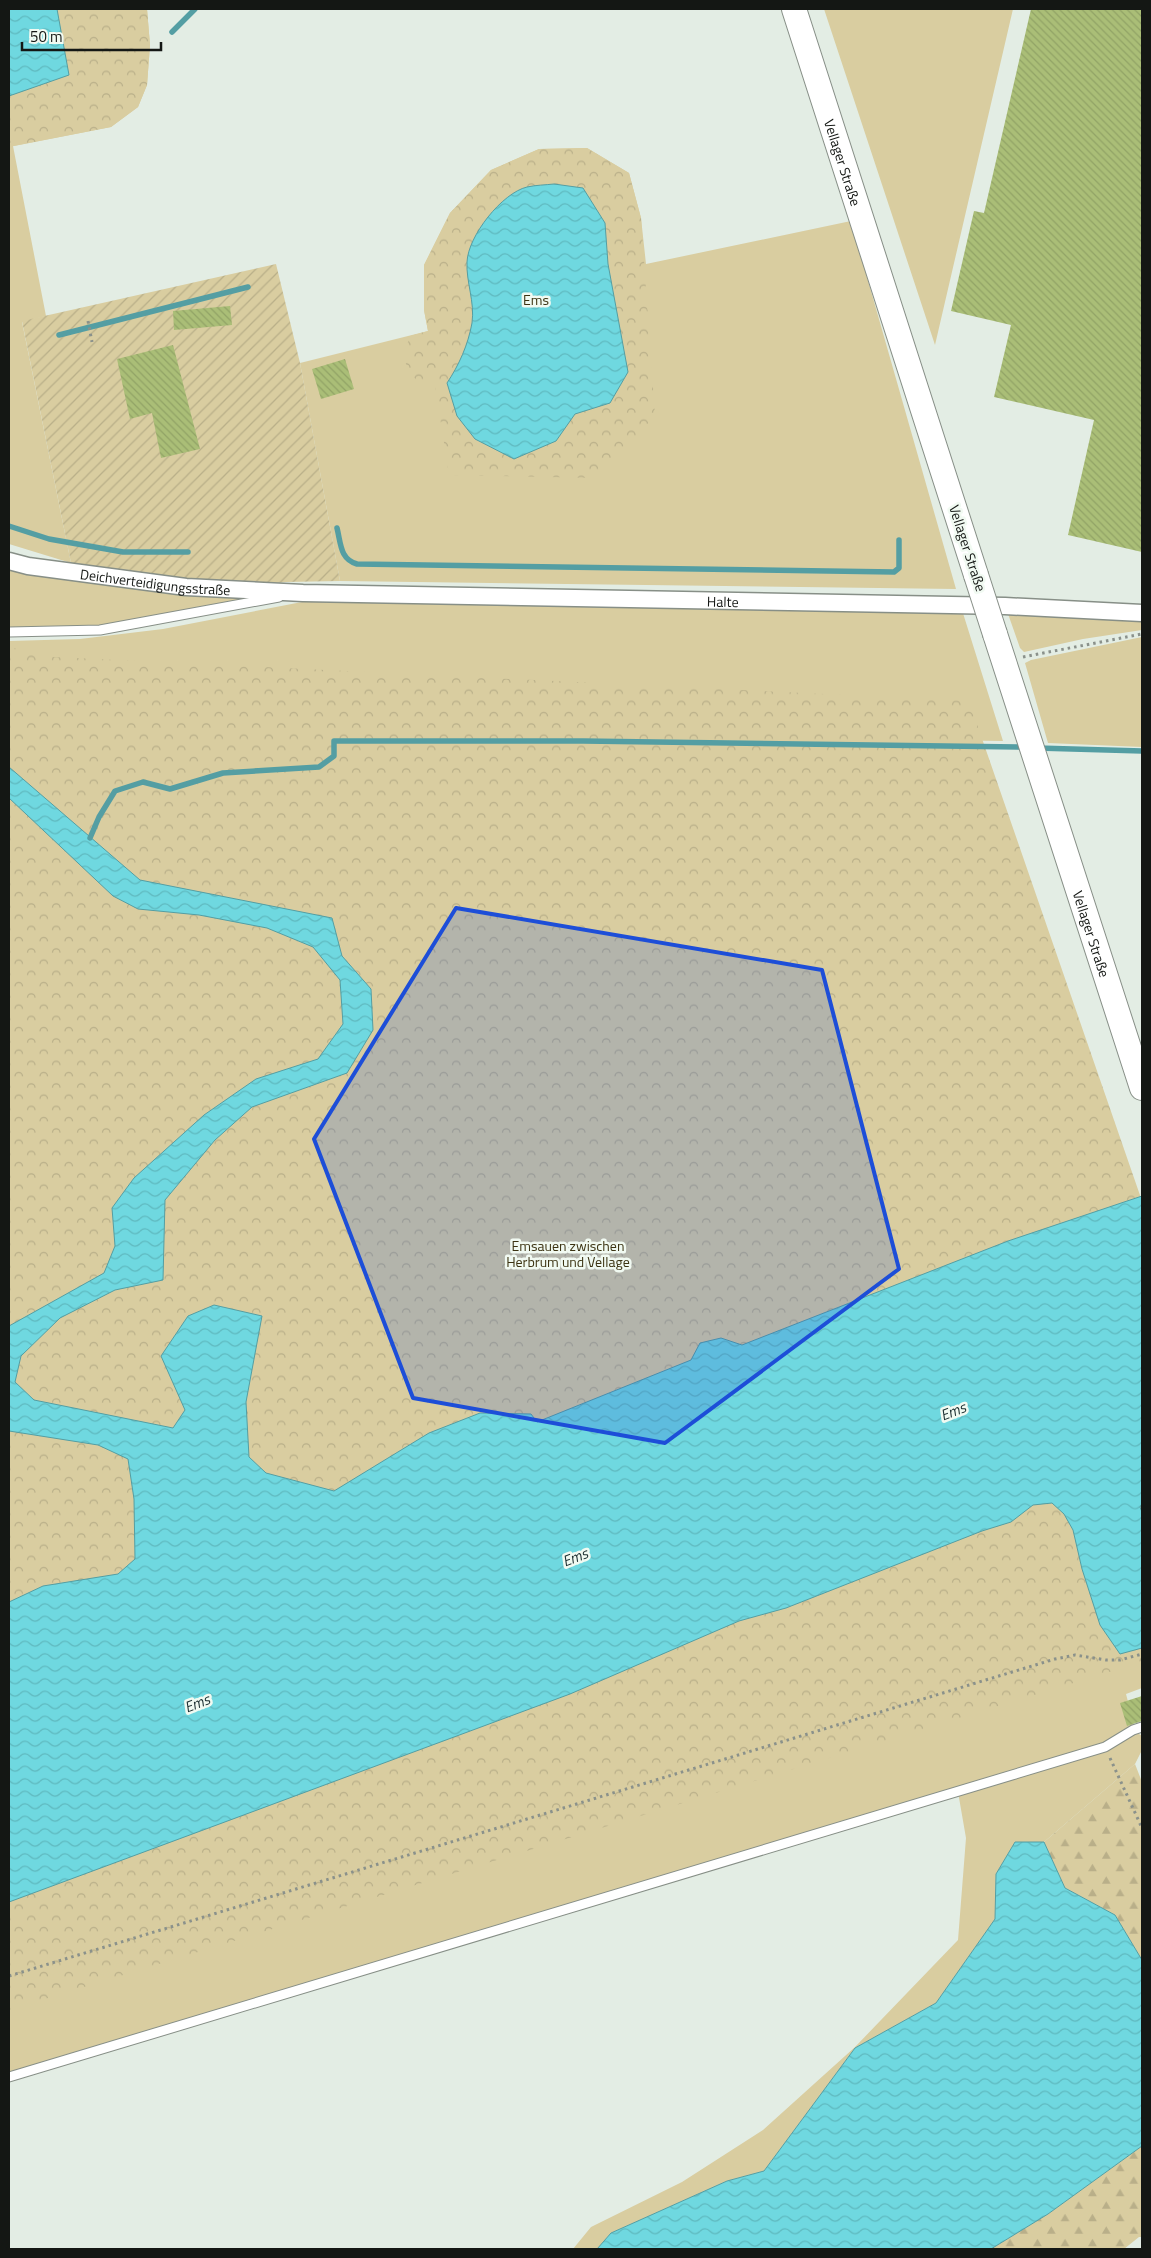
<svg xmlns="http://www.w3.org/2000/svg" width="1151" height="2258" font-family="'Titillium Web',sans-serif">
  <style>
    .grass { fill: #d9cda0 }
    .forest { fill: url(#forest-firs) }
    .park { fill: url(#park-crowns) }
    .garden { fill: url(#garden-furrows) }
    .water { fill: url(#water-waves); stroke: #549ea3 }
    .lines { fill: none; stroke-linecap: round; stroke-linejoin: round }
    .stream { stroke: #549ea3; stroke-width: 5.5 }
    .building { fill: url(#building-back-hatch) }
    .service-casing { stroke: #878f87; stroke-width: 11 }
    .minor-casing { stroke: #878f87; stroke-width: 19 }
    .secondary-casing { stroke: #878f87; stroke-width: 26 }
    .path { stroke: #8a918b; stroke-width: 3; stroke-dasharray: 2.5 4; stroke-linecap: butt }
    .service { stroke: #fff; stroke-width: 9 }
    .minor { stroke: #fff; stroke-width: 16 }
    .secondary { stroke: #fff; stroke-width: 24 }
    .secondary-bridge-casing { stroke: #878f87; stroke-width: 26; stroke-linecap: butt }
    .secondary-bridge { stroke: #fff; stroke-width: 24 }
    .marked { fill: #1d4ed8; fill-opacity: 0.2; stroke: #1d4ed8; stroke-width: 4; stroke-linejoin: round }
    .labels { text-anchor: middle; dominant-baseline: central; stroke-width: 5; stroke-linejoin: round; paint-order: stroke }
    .street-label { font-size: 14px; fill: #141714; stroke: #f1faf2 }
    .park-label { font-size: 14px; fill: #3b3211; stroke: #f1faf2 }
    .water-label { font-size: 15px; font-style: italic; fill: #1a2d2f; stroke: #f1faf2 }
  </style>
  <defs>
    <pattern id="forest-firs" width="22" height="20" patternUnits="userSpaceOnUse" patternTransform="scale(1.25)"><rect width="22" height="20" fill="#d9cda0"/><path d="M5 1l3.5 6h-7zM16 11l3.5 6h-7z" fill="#b9af89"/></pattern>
    <pattern id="park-crowns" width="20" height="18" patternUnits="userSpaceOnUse" patternTransform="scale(1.25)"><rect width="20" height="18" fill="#d9cda0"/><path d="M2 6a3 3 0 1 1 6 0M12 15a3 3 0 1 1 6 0" fill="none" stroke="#b9af89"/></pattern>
    <pattern id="garden-furrows" width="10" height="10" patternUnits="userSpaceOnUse" patternTransform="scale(1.25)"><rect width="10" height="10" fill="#d9cda0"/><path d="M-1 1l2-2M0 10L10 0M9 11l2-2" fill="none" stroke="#b9af89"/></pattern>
    <pattern id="water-waves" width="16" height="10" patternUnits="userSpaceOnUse" patternTransform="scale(1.25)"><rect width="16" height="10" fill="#6fd8e0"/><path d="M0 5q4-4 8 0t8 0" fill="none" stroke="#5fb9bf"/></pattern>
    <pattern id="building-back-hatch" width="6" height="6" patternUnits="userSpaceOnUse" patternTransform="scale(1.25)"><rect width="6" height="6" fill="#aabe77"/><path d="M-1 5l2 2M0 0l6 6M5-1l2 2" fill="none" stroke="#91a366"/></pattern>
  </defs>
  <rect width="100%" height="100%" fill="#e3ede4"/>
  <path class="grass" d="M 9,9 L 147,9 L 150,45 L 147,85 L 138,107 L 111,127 L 13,146 L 46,316 L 22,322 L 71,563 L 9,544 Z
    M 824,9 L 1013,9 L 935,345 Z
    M 587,148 L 629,173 L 641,218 L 646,264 L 851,221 L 956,589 L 340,581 L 300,363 L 428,331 L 424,310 L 424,265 L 450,213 L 491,170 L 539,149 Z
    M 9,563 L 284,596 L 79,629 L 9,631 Z
    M 333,596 L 962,610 L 1003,741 L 484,734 L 9,685 L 9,641 L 80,639 L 163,629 Z
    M 1007,611 L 1142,617 L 1142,630 L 1083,639 L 1024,652 L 1020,648 Z
    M 1142,637 L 1142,747 L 1048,743 L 1025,663 L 1031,660 Z
    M 1142,1648 L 1142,1688 L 1126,1694 L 1133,1721 L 1133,1730 L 1142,1736 L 1142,1750 L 1135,1764 L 1044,1842 L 1015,1842 L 996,1874 L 995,1919 L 936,2003 L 855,2048 L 764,2171 L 727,2181 L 611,2233 L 597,2249 L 573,2249 L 591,2227 L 682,2182 L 763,2130 L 855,2047 L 958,1940 L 966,1838 L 958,1792 L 9,2077 L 9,1902 Z"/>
  <path class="forest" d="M 1135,1764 L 1142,1782 L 1142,1960 L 1115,1915 L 1065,1888 L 1044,1842 Z
    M 1142,2146 L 1142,2237 L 1139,2237 L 1124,2249 L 991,2249 L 1048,2214 Z"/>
  <path class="park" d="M 9,9 L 147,9 L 150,45 L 147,85 L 138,107 L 111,127 L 9,147 Z
    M 587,148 L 629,173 L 641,218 L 655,416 L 596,478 L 449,475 L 435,385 L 419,383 C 403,366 402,359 410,336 L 428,331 L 424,310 L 424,265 L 450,213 L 491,170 L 539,149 Z
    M 9,646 L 35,656 L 969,701 L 1142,1201 L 1142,1662 L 9,2010 Z"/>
  <path class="garden" d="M 276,264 L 300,363 L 340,581 L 286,582 L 268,584 L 201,580 L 118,571 L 71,563 L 22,321 Z"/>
  <path class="water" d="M 9,9 L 57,9 L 69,75 L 9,96 Z
    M 554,184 L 583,188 L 605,223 L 608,264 L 628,372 L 610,403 L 575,414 L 556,441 L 514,459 L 475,439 L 457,416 L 447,383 C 459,365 468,345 472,323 C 475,302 466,282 467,262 C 468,236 502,193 527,187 C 536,185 545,185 554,184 Z
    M 9,767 L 140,880 L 332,918 L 342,956 L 371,989 L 373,1030 L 347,1073 L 252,1107 L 215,1140 L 165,1200 L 163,1280 L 115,1290 L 60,1318 L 21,1356 L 15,1382 L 34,1400 L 173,1428 L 185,1410 L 161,1356 L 188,1316 L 214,1305 L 262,1316 L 246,1402 L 249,1457 L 266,1473 L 334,1491 L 429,1433 L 480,1413 L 531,1414 L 537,1422 L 691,1360 L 700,1343 L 721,1338 L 742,1345 L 1008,1241 L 1142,1196 L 1142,1504 L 1140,1507 L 1142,1512 L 1142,1648 L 1120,1654 L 1100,1625 L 1082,1569 L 1073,1530 L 1064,1514 L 1052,1503 L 1033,1505 L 1011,1522 L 982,1531 L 786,1608 L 739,1621 L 570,1694 L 9,1902 L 9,1602 L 43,1586 L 118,1574 L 135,1559 L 134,1499 L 128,1459 L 98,1445 L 9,1431 L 9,1326 L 104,1273 L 115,1246 L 112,1208 L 134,1178 L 204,1115 L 256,1079 L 318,1059 L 343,1024 L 340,980 L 313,947 L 267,928 L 199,915 L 138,909 L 113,896 L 9,798 Z
    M 1015,1842 L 1044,1842 L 1065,1888 L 1115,1915 L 1142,1960 L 1142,2146 L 1048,2214 L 991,2249 L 597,2249 L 611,2233 L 727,2181 L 764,2171 L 855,2048 L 936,2003 L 995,1919 L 996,1874 Z"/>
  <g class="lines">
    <path class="stream" d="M 172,32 L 195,9
      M 59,335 L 248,287
      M 9,526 L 49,539 L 123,552 L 188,552
      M 337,528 C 341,544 340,559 357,564 L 894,572 L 899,568 L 899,540
      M 1037,748 L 1142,751
      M 90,838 L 99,817 L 115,791 L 143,782 L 170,789 L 223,773 L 319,767 L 334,756 L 334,741 L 583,741 L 1025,747"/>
  </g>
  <path class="building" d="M 1031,9 L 1142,9 L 1142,552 L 1068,535 L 1094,420 L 994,397 L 1011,325 L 951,311 L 974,211 L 984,213 Z
    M 230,306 L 232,325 L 174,330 L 173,311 Z
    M 173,345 L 200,449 L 161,458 L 152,413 L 130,419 L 117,359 Z
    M 345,359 L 354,389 L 321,399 L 312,369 Z
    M 1142,1696 L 1142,1721 L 1127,1726 L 1120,1703 Z"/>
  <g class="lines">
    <g class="service-casing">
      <path id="service" d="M 9,632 L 100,630 L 279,597
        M 9,2077 L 1105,1747 L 1133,1730 L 1142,1727"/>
    </g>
    <g class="minor-casing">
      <g id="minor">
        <path id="s1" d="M 9,561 L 28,566 L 186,587 L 303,593 L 1005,606 L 1142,613"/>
      </g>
    </g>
    <g class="secondary-casing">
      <g id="secondary">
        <path id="s2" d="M 794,9 L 976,575"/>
        <path id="s3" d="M 995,634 L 1142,1088"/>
      </g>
    </g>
    <path class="path" d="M 88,321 L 92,342
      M 1023,657 L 1142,634
      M 1110,1758 L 1142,1828
      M 9,1976 L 1055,1659 L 1075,1655 L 1106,1660 L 1120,1660 L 1142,1654"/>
    <use href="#service" class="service"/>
    <use href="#minor" class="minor"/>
    <use href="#secondary" class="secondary"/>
    <g class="secondary-bridge-casing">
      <path id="secondary-bridge" d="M 976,575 L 995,634"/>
    </g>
    <use href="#secondary-bridge" class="secondary-bridge"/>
  </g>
  <path class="marked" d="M 456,908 L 822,970 L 899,1269 L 665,1443 L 413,1398 L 314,1139 Z"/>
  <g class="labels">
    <g class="street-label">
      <text stroke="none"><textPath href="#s2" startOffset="161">Vellager Straße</textPath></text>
      <text transform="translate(968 548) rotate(72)">Vellager Straße</text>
      <text stroke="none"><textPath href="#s1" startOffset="148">Deichverteidigungsstraße</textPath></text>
      <text stroke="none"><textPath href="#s1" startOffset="716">Halte</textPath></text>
      <text stroke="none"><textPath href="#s3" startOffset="315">Vellager Straße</textPath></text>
    </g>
    <g class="park-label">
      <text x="536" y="299">Ems</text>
      <text x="568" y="1245">Emsauen zwischen<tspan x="568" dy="16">Herbrum und Vellage</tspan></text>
    </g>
    <g class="water-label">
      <text transform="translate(953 1411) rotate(-21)">Ems</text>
      <text transform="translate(575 1557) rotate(-21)">Ems</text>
      <text transform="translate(197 1703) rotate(-21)">Ems</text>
    </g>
  </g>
  <rect width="1151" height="2258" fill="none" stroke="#141714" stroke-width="20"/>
  <path d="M22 42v8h139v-8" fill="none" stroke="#141714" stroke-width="2.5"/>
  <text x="30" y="42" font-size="15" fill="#141714" stroke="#f1faf2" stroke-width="4" paint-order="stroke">50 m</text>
</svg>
